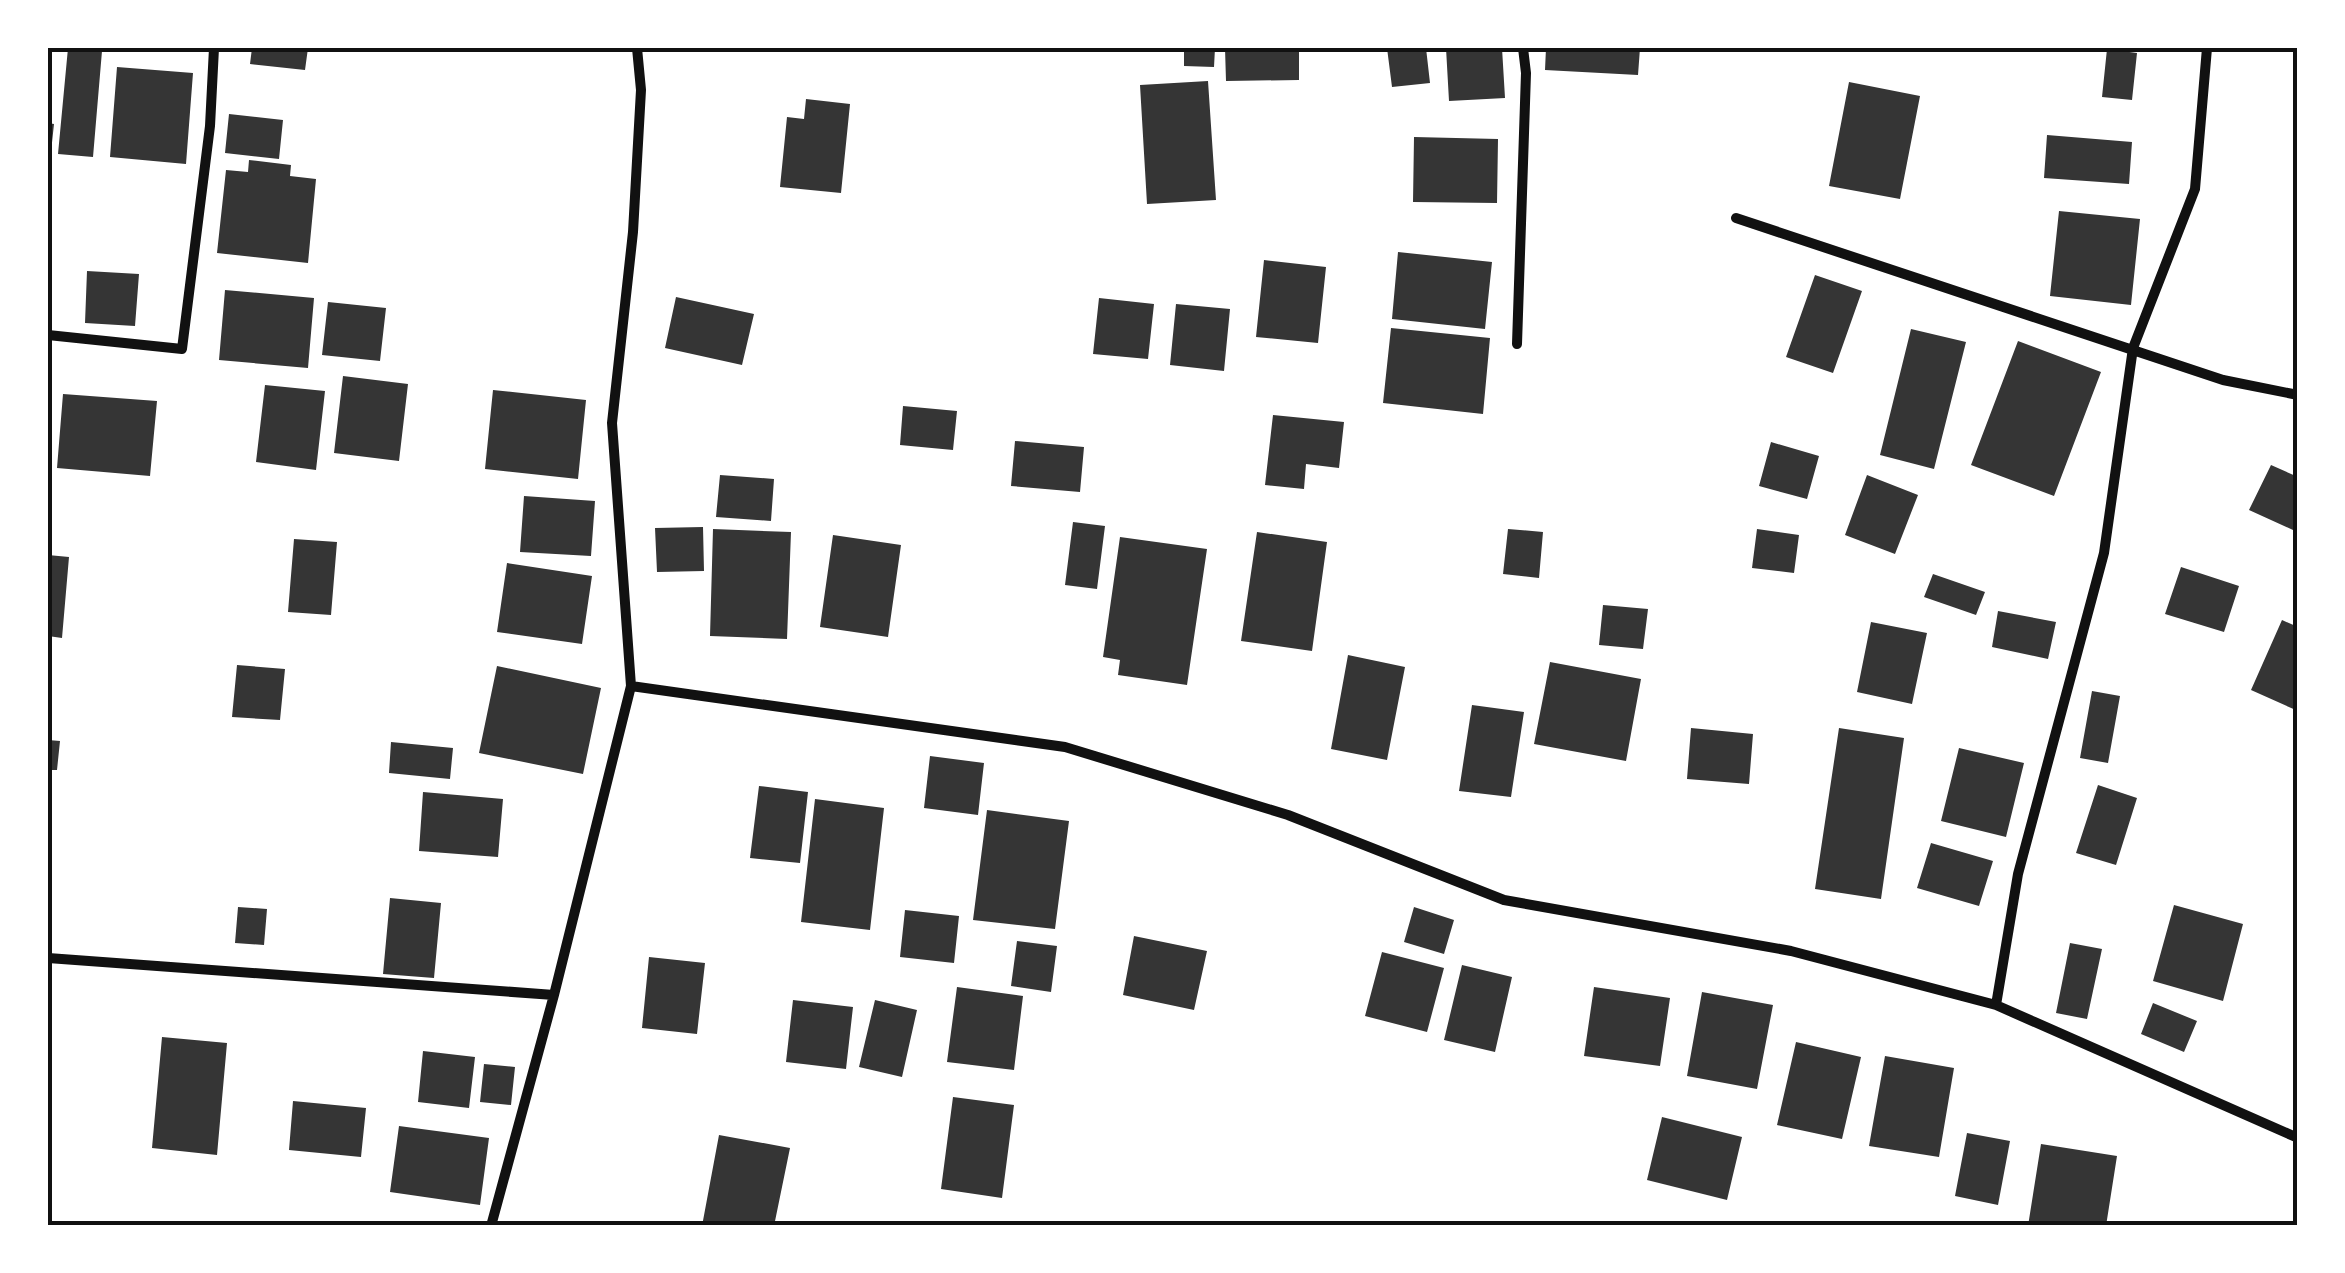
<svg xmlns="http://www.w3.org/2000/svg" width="2345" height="1273" font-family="'Varela Round',sans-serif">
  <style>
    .building { fill: #353535 }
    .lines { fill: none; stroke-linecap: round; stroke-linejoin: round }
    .minor { stroke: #111; stroke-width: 10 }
    .neatline { fill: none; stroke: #111; stroke-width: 4 }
  </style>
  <rect width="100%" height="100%" fill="#fff"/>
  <path class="building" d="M 68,48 L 102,51 L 93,157 L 58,154 Z
    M 252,48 L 308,48 L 305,70 L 250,64 Z
    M 1184,48 L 1215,48 L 1214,67 L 1184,66 Z
    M 1225,48 L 1299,48 L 1299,80 L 1226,81 Z
    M 1387,48 L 1426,48 L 1430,83 L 1392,87 Z
    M 1446,48 L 1502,48 L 1505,98 L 1449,101 Z
    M 1546,48 L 1640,48 L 1638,75 L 1545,70 Z
    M 2107,49 L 2137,53 L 2132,100 L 2102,97 Z
    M 117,67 L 193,73 L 186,164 L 110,157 Z
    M 1208,81 L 1216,200 L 1147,204 L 1140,85 Z
    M 1849,82 L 1920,96 L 1900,199 L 1829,186 Z
    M 806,99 L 850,104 L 841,193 L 780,187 L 787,117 L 804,119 Z
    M 229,114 L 283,120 L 279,159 L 225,153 Z
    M 48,123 L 54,124 L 50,161 L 48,161 Z
    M 2047,135 L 2132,142 L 2129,184 L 2044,178 Z
    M 1414,137 L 1498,139 L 1497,203 L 1413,202 Z
    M 249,160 L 291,165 L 290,176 L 316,179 L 308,263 L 217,253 L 226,170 L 248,172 Z
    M 2059,211 L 2140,219 L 2131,305 L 2050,296 Z
    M 1398,252 L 1492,262 L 1485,329 L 1392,319 Z
    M 1264,260 L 1326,267 L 1318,343 L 1256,337 Z
    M 87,271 L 139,274 L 135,326 L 85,323 Z
    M 1815,275 L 1862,291 L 1833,373 L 1786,357 Z
    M 225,290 L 314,298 L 308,368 L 219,360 Z
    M 676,297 L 754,314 L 742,365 L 665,348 Z
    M 1099,298 L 1154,304 L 1148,359 L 1093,354 Z
    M 328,302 L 386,308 L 380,361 L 322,355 Z
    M 1176,304 L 1230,309 L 1224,371 L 1170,365 Z
    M 1391,328 L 1490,338 L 1483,414 L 1383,403 Z
    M 1911,329 L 1966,342 L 1934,469 L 1880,455 Z
    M 2018,341 L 2101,372 L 2054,496 L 1971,465 Z
    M 343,376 L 408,384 L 399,461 L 334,453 Z
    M 265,385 L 325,391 L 316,470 L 256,462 Z
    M 493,390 L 586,400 L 578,479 L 485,469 Z
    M 63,394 L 157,401 L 150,476 L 57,468 Z
    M 903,406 L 957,411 L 953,450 L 900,445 Z
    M 1273,415 L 1344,422 L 1339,468 L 1306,464 L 1304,489 L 1265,485 Z
    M 1015,441 L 1084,447 L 1080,492 L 1011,486 Z
    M 1771,442 L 1819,456 L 1807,499 L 1759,486 Z
    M 2271,465 L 2298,477 L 2298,521 L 2293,530 L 2249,510 Z
    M 720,475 L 774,479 L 771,521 L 716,517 Z
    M 1867,475 L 1918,495 L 1895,554 L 1845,535 Z
    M 524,496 L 595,501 L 591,556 L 520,552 Z
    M 1073,522 L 1105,526 L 1097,589 L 1065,585 Z
    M 703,527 L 704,571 L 657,572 L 655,528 Z
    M 713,529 L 791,532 L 787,639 L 710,636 Z
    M 1508,529 L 1543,532 L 1539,578 L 1503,574 Z
    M 1757,529 L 1799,535 L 1794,573 L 1752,568 Z
    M 1257,532 L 1327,542 L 1312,651 L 1241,641 Z
    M 833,535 L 901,545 L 888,637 L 820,627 Z
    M 1120,537 L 1207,549 L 1187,685 L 1118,675 L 1120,660 L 1103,657 Z
    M 294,539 L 337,542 L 331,615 L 288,612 Z
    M 48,555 L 69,557 L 62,638 L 48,636 Z
    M 507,563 L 592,576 L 582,644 L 497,632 Z
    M 2181,567 L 2239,586 L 2224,632 L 2165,614 Z
    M 1933,574 L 1985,592 L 1976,615 L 1924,597 Z
    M 1603,605 L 1648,609 L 1643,649 L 1599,645 Z
    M 1998,611 L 2056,622 L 2048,659 L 1992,647 Z
    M 2282,620 L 2298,627 L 2298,711 L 2251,690 Z
    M 1871,622 L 1927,633 L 1912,704 L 1857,692 Z
    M 1348,655 L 1405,667 L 1387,760 L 1331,749 Z
    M 1550,662 L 1641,679 L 1626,761 L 1534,744 Z
    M 237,665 L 285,669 L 280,720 L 232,717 Z
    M 497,666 L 601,688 L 583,774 L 479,753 Z
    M 2092,691 L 2120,696 L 2108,763 L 2080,758 Z
    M 1472,705 L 1524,712 L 1511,797 L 1459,791 Z
    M 1691,728 L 1753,734 L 1749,784 L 1687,779 Z
    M 1839,728 L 1904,738 L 1881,899 L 1815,889 Z
    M 48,740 L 60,741 L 57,770 L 48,770 Z
    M 391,742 L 453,748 L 450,779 L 389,773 Z
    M 1959,748 L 2024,763 L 2006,837 L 1941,821 Z
    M 930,756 L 984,763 L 978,815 L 924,808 Z
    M 2098,785 L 2137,798 L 2116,865 L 2076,853 Z
    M 759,786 L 808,792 L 800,863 L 750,858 Z
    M 423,792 L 503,799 L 498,857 L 419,851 Z
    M 815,799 L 884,808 L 870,930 L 801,922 Z
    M 987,810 L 1069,821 L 1055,929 L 973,920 Z
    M 1931,843 L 1993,861 L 1979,906 L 1917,888 Z
    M 390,898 L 441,903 L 434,978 L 383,974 Z
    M 2174,905 L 2243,924 L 2223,1001 L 2153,981 Z
    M 238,907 L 267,909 L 264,945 L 235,943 Z
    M 1414,907 L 1454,920 L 1444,954 L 1404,942 Z
    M 905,910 L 959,916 L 954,963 L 900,957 Z
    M 1134,936 L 1207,951 L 1194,1010 L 1123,995 Z
    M 1017,941 L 1057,946 L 1051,992 L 1011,986 Z
    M 2070,943 L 2102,949 L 2087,1019 L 2056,1013 Z
    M 1382,952 L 1444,968 L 1427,1032 L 1365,1016 Z
    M 649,957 L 705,963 L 697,1034 L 642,1028 Z
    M 1462,965 L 1512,977 L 1495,1052 L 1444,1040 Z
    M 957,987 L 1023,996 L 1014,1070 L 947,1062 Z
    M 1594,987 L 1670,998 L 1660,1066 L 1584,1056 Z
    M 1702,992 L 1773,1005 L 1757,1089 L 1687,1076 Z
    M 793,1000 L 853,1007 L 846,1069 L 786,1062 Z
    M 875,1000 L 917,1010 L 902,1077 L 859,1067 Z
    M 2153,1003 L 2197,1021 L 2184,1052 L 2141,1034 Z
    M 162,1037 L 227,1043 L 217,1155 L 152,1148 Z
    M 1796,1042 L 1861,1057 L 1842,1139 L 1777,1125 Z
    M 423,1051 L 475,1057 L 469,1108 L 418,1102 Z
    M 1885,1056 L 1954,1068 L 1939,1157 L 1869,1146 Z
    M 484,1064 L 515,1067 L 511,1105 L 480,1102 Z
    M 953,1097 L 1014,1105 L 1002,1198 L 941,1189 Z
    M 293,1101 L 366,1108 L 361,1157 L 289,1150 Z
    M 1662,1117 L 1742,1137 L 1727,1200 L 1647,1180 Z
    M 399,1126 L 489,1138 L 480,1205 L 390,1192 Z
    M 1967,1133 L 2010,1141 L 1998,1205 L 1955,1196 Z
    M 719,1135 L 790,1148 L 774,1226 L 702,1226 Z
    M 2041,1144 L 2117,1156 L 2106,1226 L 2028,1226 Z"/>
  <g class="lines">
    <path class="minor" d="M 1736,218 L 2223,380 L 2298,395
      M 48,335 L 182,349 L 210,126 L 214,48
      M 1517,344 L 1526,73 L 1523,48
      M 631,686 L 612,423 L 633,232 L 641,90 L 637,48
      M 48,958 L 554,995
      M 1996,1005 L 2018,874 L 2104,553 L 2133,348 L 2195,189 L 2207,48
      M 491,1226 L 554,995 L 631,686 L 1065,747 L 1288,815 L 1504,900 L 1791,951 L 1996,1005 L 2298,1138"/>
  </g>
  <rect width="2345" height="1273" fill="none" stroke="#ffffff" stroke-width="100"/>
  <rect x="50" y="50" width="2245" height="1173" class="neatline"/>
</svg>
